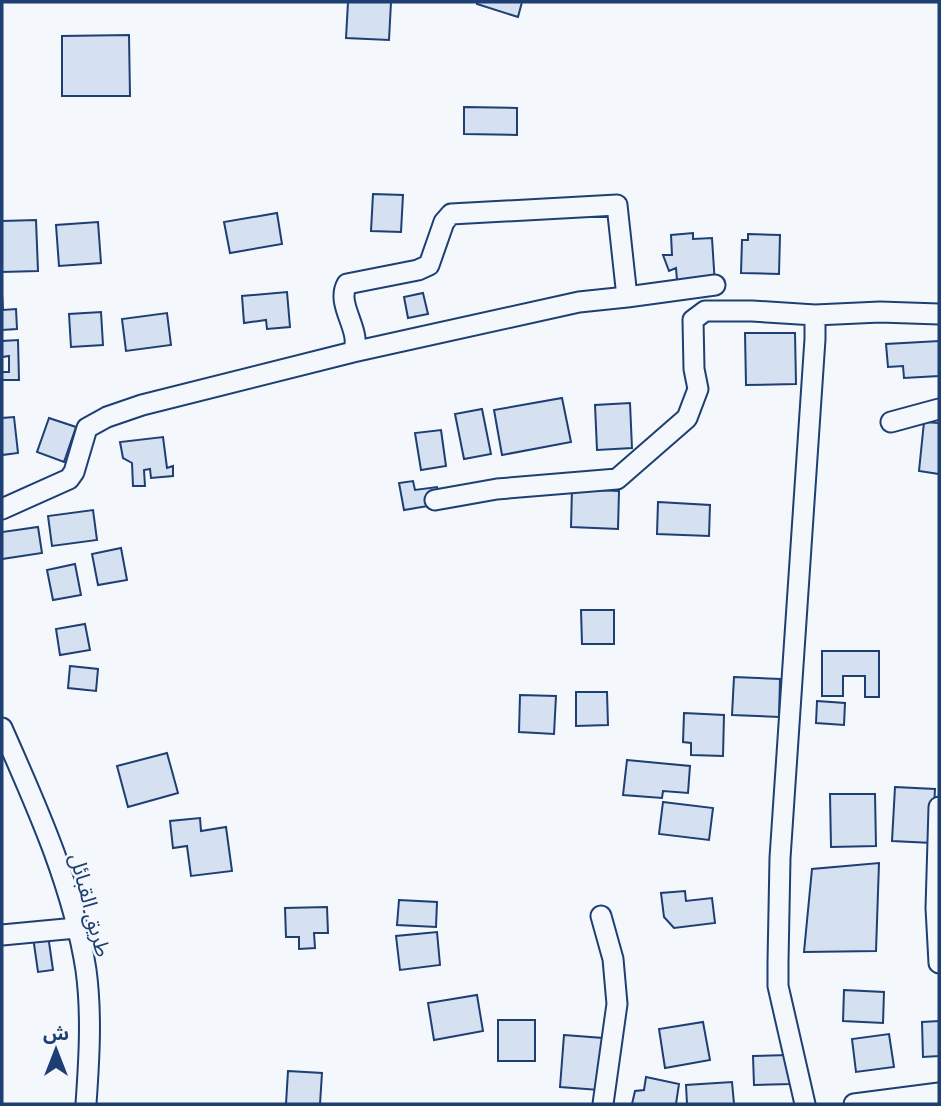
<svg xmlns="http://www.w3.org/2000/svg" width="941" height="1106" font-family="Quicksand,'Noto Sans Arabic',sans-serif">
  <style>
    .building { fill: #d5e0f0; stroke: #1d3f73; stroke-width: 2 }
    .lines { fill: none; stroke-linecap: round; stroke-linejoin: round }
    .minor-casing { stroke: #1d3f73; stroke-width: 23 }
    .minor { stroke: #f4f7fb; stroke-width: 19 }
    .labels { text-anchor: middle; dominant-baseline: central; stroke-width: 5; stroke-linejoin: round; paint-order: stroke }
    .street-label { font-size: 21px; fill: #1d3f73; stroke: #f4f7fb }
  </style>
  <rect width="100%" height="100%" fill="#f4f7fb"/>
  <path class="building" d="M 348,2 L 391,2 L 389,40 L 346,38 Z
    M 477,2 L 522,2 L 518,17 L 477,4 Z
    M 129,35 L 130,96 L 62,96 L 62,36 Z
    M 464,107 L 517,108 L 517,135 L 464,134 Z
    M 373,194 L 403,195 L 401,232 L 371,231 Z
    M 277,213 L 282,244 L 230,253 L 224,222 Z
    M 36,220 L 38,271 L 2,272 L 2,221 Z
    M 98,222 L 101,263 L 59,266 L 56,225 Z
    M 693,233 L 693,239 L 712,238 L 715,285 L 688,280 L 677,280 L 676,268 L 669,271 L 663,255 L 672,255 L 671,235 Z
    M 748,234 L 780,235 L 779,274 L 741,273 L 742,240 L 748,240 Z
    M 287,292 L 290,327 L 267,329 L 266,320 L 244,323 L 242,296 Z
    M 2,293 L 3,310 L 16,309 L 17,329 L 2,330 Z
    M 423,293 L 428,314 L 408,318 L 404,297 Z
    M 101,312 L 103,345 L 71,347 L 69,314 Z
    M 167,313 L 171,345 L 126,351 L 122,319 Z
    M 745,333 L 795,333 L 796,384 L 746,385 Z
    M 18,340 L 19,380 L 2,380 L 2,372 L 9,372 L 9,356 L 2,357 L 2,341 Z
    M 939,341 L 939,376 L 904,378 L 903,366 L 888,367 L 886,344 Z
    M 562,398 L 571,442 L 502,455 L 494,410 Z
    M 630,403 L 632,448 L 597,450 L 595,405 Z
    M 482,409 L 491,454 L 464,459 L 455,414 Z
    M 14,417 L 18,453 L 2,455 L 2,418 Z
    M 49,418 L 76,427 L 64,462 L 37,452 Z
    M 924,422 L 939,423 L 939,474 L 919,471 Z
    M 441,430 L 446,466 L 421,470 L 415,433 Z
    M 163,437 L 167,468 L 173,466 L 173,476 L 151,478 L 150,469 L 144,470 L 145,486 L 133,486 L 132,463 L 123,458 L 120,442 Z
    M 413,481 L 415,490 L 437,487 L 440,504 L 404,510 L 399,483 Z
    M 572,489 L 619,491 L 618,529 L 571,527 Z
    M 658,502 L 710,505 L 709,536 L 657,534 Z
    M 93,510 L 97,540 L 52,546 L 48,516 Z
    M 38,527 L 42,553 L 2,559 L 2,532 Z
    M 121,548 L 127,580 L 98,585 L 92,554 Z
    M 75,564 L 81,595 L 53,600 L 47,570 Z
    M 581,610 L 614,610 L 614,644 L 582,644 Z
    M 85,624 L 90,650 L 60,655 L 56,629 Z
    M 822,651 L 879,651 L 879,697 L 865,697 L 865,676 L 843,676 L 843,696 L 822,696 Z
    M 70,666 L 98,669 L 96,691 L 68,688 Z
    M 734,677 L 780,679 L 779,717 L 732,715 Z
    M 576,692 L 607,692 L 608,725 L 576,726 Z
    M 520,695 L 556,696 L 554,734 L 519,732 Z
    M 817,701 L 845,703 L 844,725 L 816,723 Z
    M 684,713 L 724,715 L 723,756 L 691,755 L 691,743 L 683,742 Z
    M 167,753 L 178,793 L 128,807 L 117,766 Z
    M 627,760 L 690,766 L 688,793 L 663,791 L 662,798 L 623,795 Z
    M 895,787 L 935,789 L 932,843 L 892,841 Z
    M 830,794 L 875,794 L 876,846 L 831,847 Z
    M 663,802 L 713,808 L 709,840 L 659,834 Z
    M 200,818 L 201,831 L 226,827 L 232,871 L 191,876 L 187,846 L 173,848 L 170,821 Z
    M 879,863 L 876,951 L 804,952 L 812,869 Z
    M 685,891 L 686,901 L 712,898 L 715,923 L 674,928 L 664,917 L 661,893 Z
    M 399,900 L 437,902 L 436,927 L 397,925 Z
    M 327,907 L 328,933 L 314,933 L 315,948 L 299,949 L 299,937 L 286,937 L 285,908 Z
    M 437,932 L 440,965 L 400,970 L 396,936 Z
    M 48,935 L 53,970 L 38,972 L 33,937 Z
    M 844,990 L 884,992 L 883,1023 L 843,1021 Z
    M 477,995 L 483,1031 L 434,1040 L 428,1003 Z
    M 498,1020 L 535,1020 L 535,1061 L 498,1061 Z
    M 939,1021 L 939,1056 L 923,1057 L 922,1022 Z
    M 703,1022 L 710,1060 L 665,1068 L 659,1029 Z
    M 889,1034 L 894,1067 L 856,1072 L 852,1039 Z
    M 564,1035 L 603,1038 L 599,1090 L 560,1087 Z
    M 789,1055 L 791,1084 L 754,1085 L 753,1056 Z
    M 288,1071 L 322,1073 L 320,1104 L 286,1104 Z
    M 646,1077 L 679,1084 L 676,1104 L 632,1104 L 635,1091 L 644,1090 Z
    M 732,1082 L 734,1104 L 687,1104 L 686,1085 Z"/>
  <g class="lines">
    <g class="minor-casing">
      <path id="minor" d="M 353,352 L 579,302 L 627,297
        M 891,422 L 939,409
        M 435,500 L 497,489 L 617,479 L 687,418 L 698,389 L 694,369 L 693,320 L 705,311 L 752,311 L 815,315 L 880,312 L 939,314
        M 2,509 L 69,479 L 74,472 L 87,428 L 107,417 L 142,405 L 353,352 C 363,331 335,305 347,284 L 418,270 L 429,265 L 444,222 L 451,214 L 617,205 L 627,297 L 715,285
        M 2,728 C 36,805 73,886 86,970 C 92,1014 89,1061 86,1104
        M 939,807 L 936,908 L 939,963
        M 601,916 L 613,959 L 617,1004 L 603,1104
        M 2,935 L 76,928
        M 805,1104 L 778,986 L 778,962 L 780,858 L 815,339 L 815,315
        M 854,1104 L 939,1093"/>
    </g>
    <use href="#minor" class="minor"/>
  </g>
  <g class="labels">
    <g class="street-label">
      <text transform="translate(91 905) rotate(75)">طريق القبائل</text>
    </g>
  </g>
  <rect width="941" height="1106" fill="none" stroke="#1d3f73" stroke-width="7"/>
  <g transform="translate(56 1050)" stroke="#f4f7fb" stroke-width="5" paint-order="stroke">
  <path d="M0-5L12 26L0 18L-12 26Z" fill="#1d3f73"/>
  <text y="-10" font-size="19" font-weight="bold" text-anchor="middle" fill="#1d3f73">ش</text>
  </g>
</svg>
